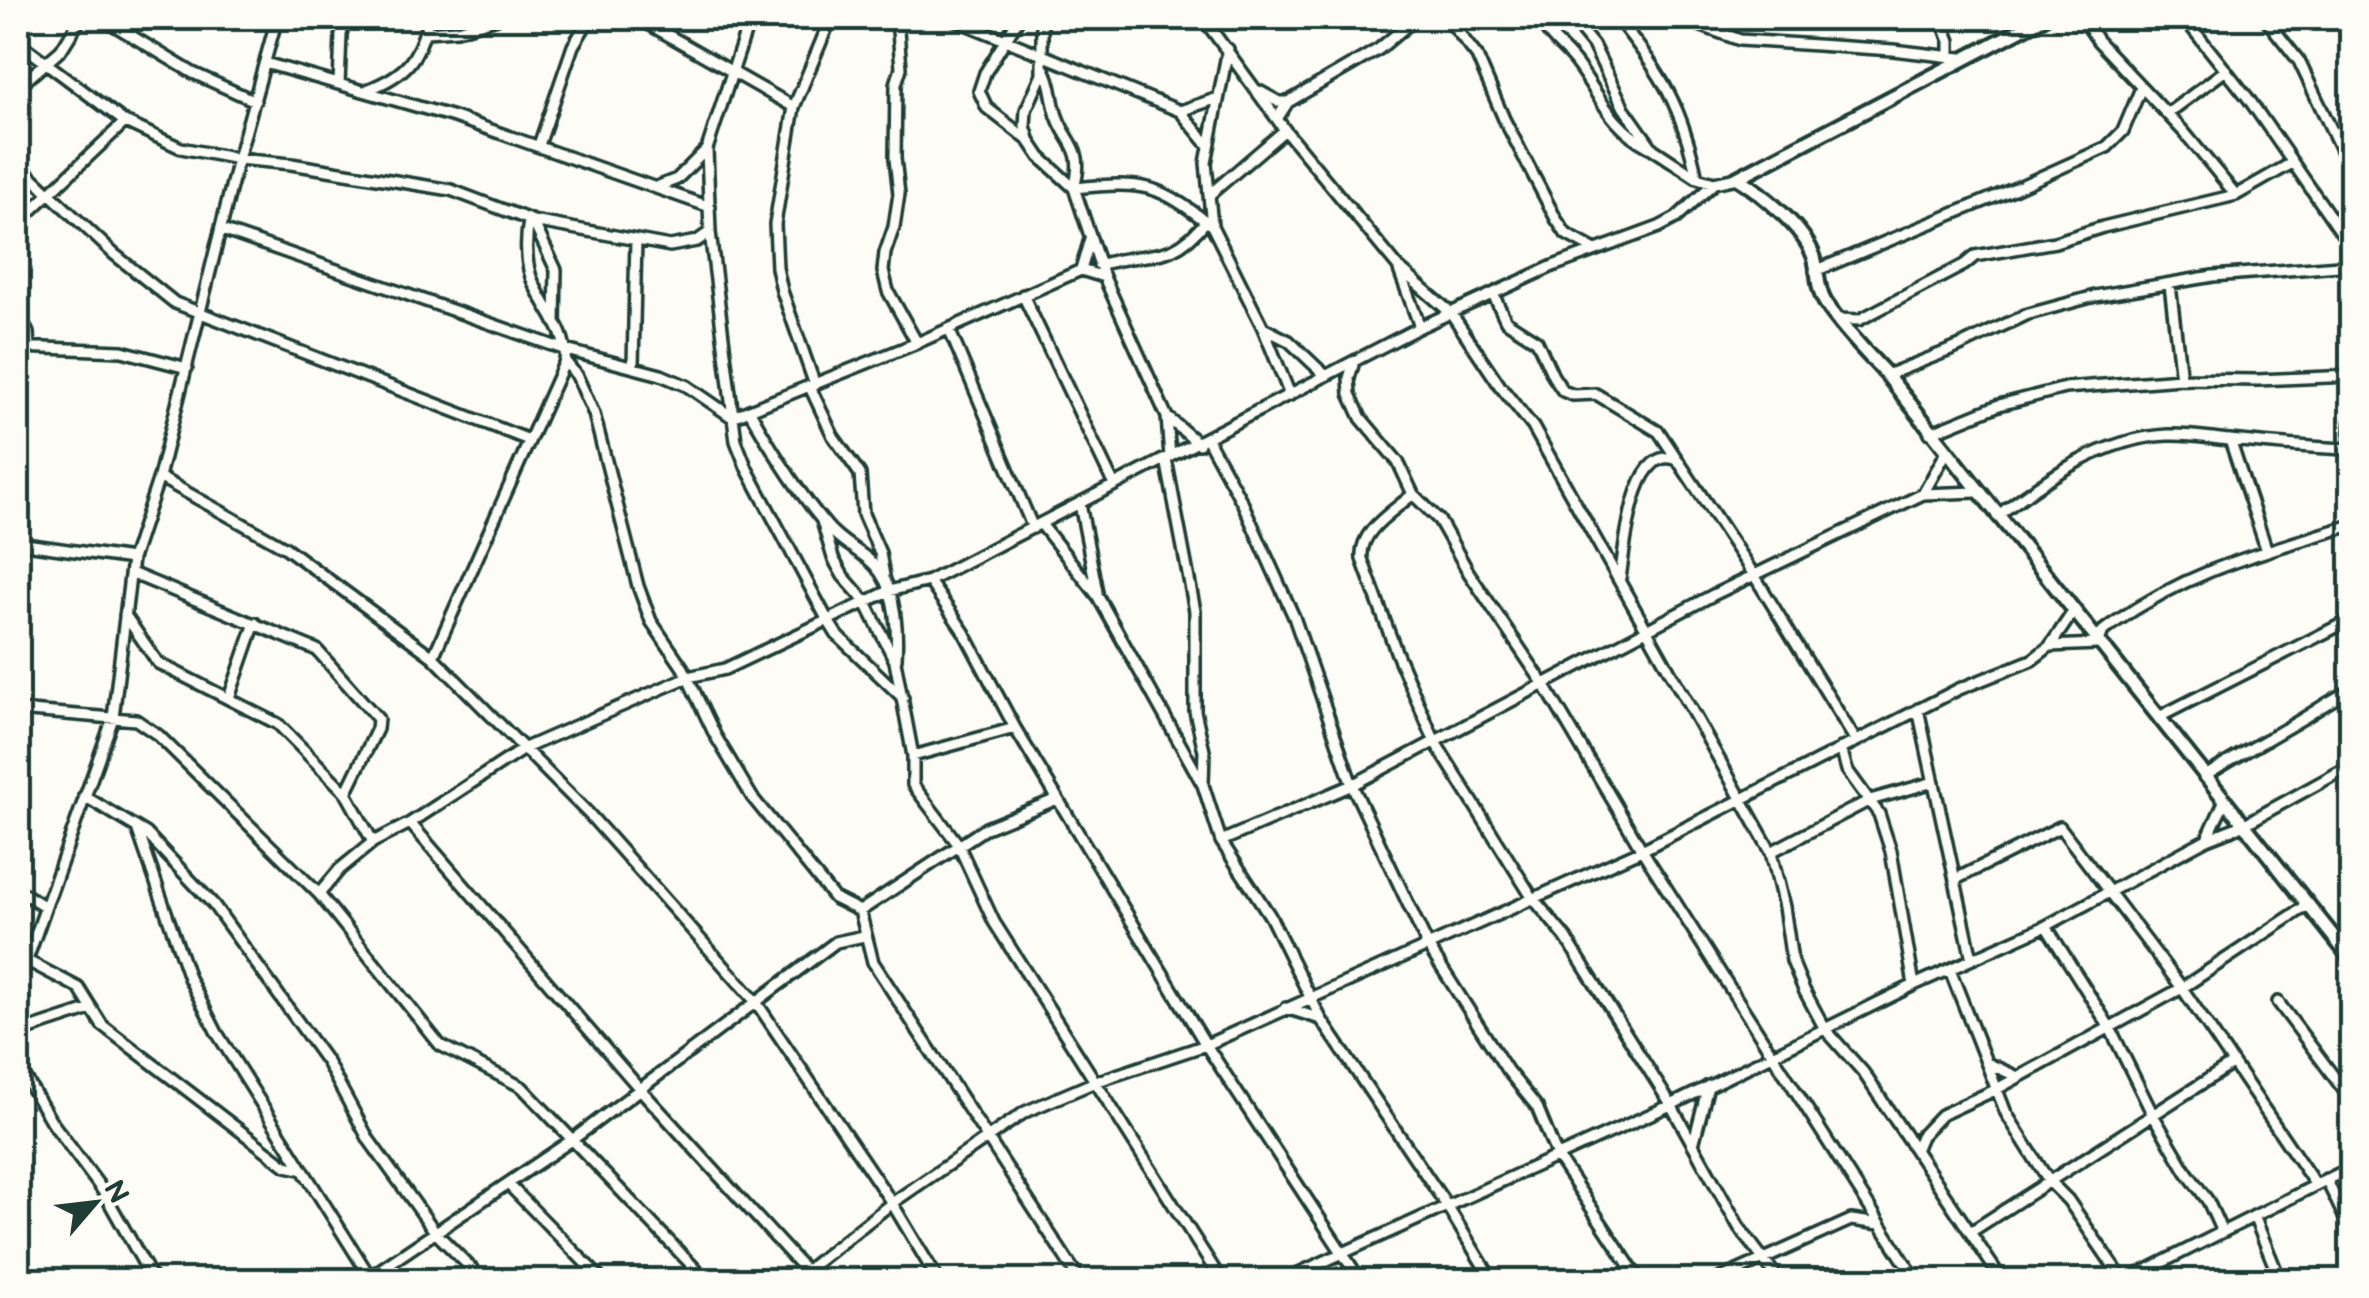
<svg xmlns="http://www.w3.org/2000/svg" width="2369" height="1298" font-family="'Balsamiq Sans',sans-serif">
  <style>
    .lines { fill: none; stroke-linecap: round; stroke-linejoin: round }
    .minor-casing { stroke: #1f3d34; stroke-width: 16 }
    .tertiary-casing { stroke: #1f3d34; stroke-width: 19 }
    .minor { stroke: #fdfcf7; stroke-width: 9 }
    .tertiary { stroke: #fdfcf7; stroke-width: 11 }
  </style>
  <rect width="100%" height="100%" fill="#fdfcf7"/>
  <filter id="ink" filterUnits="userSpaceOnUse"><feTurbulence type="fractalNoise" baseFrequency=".01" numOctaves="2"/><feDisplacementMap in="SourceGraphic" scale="20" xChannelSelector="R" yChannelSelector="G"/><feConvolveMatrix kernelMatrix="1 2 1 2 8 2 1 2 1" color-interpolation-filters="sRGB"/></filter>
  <g filter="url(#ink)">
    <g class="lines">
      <g class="minor-casing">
        <path id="minor" d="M 102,18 L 193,73 L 255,101
          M 638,18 L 794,107
          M 750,18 L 707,149 L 710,232 L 736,441 L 747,469 L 827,619 L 837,635 L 903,698
          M 897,18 L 901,68 L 896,84 L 895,158 L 899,194 L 894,227 L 885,253 L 883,271 L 888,291 L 917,343
          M 951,18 L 1180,111 L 1208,145
          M 1019,18 L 985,73 L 979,91 L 987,108 L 1028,140
          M 1042,18 L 1042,74 L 1026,110 L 1025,126 L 1030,142 L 1040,157 L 1074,188 L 1104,277 L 1167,417 L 1170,457
          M 1203,18 L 1285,130 L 1398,267 L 1451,313 L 1500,386 L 1533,427 L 1771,852 L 1784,907 L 1792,961 L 1804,990 L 1825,1029 L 1863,1072 L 2002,1280
          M 1447,18 L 1477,56 L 1504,119 L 1556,219 L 1566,234 L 1595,250
          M 1540,18 C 1547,37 1563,47 1575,62 C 1601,96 1609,126 1649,147
          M 1571,18 L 1593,45 L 1624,108 L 1653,149 L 1697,178 L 1714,183 L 1737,178
          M 1617,18 C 1662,74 1682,106 1697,178
          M 1680,18 L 1740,40 L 1893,50 L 1961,58
          M 1941,18 L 1950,41 L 1950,57
          M 2082,18 L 2098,41 L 2184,132 L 2236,195 L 2292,163
          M 2184,18 L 2248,98 L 2352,248
          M 2265,18 L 2299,61 L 2352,173
          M 426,32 L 457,30 L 497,18
          M 18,42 L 125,122 L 181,148 L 238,159 L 291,164 L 451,190 L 533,221 L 670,246 L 697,241 L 710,232
          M 1228,49 L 1206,163 L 1212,226 L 1263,328 L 1290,395
          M 265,63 L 454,117 L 710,207
          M 1044,69 C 1052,83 1051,95 1055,109 C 1062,142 1087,144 1074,188
          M 339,84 L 341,35 L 345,18
          M 18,87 L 61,50 L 81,18
          M 367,90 C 408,74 418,59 429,18
          M 1259,91 L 1279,102 L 1288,102
          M 1180,111 L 1218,98
          M 2167,114 L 2226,70
          M 1277,119 L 1288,102 L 1379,49 L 1416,18
          M 539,145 L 573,46 L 590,18
          M 18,164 L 114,254 L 175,303 L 529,440
          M 659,186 L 677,179 L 707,149
          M 1074,188 C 1145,181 1156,183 1212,226
          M 1209,195 L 1285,130
          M 533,221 L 556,270 L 555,323
          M 18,223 L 125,122
          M 222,230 L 566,350 L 661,375 L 687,386 L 732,417
          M 1099,265 C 1149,249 1169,267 1206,221
          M 1081,270 L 1090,239
          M 1399,270 L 1420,327
          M 1815,271 L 2016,188 L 2107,147 L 2123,131 L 2141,88
          M 2170,285 L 2181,379
          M 1493,294 L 1506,321 L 1537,341 L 1553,376 L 1563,391 L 1573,395 L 1596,394 L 1659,432 L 1754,575 L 1856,741
          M 1023,295 L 1114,485
          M 18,312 L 28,333 L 29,347
          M 1839,319 L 1859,320 L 1964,265 L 1975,256 L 2055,242 L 2103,227 L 2236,195
          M 1263,328 L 1289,341 L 1326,376
          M 949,329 L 1033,528
          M 18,347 L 122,351 L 187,368
          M 565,361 L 577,376 L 594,414 L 638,586 L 651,621 L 683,668 L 715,735 L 752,797 L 834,898 L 860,911 L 986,828 L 1057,799
          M 1354,362 L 1349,378 L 1350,394 L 1361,418 L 1398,462 L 1413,494 L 1439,520 L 1469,573 L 1545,686 L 1642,850 L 1916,1280
          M 633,365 L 636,240
          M 1887,375 L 1958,347 L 2025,315 L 2095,296 L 2213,276 L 2352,265
          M 815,385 L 782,291 L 777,268 L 775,224 L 794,107 L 831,18
          M 810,387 L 833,436 L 860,474 L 863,514 L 880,553 L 884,576
          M 749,410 C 771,449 797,491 826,525 C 838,540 853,547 868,559 C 896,581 898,626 896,659
          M 732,417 L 917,343 L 1081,270 L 1104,277
          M 1167,417 L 1199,444
          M 1930,433 L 1999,405 L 2065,388 L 2181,379 L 2257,380 L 2352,376
          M 1207,438 L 1243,504 L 1294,617 L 1352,785 L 1428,946 L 1507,1070 L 1537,1107 L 1557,1156 L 1639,1280
          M 2230,440 L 2266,548
          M 2350,449 L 2352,417
          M 1166,459 L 1195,611 L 1195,711 L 1204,751 L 1203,783
          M 159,477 L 286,548 L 433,657 L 589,814 L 756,1002 L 892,1203 L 938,1280
          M 1413,494 C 1393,512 1359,530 1362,559 L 1397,654 L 1435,742 L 1532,897 L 1566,938 L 1671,1105 L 1739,1227 L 1779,1280
          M 1923,494 L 1946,453
          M 1080,504 L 1097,592
          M 1997,516 C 2047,478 2102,438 2168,435 C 2188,434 2209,438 2229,440 C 2270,444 2311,448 2352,449
          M 822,521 L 833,558 L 843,576 L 865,601 L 895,661 L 913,756 L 913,785 L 958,844 L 994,922 L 1221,1280
          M 1041,524 L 1097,595 L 1203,785 L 1221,841 L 1270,916 L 1321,1019 L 1447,1206 L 1492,1280
          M 18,543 L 132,559
          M 131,573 L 317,650 L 378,719 L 377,729 L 346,793
          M 1620,578 C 1625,549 1632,441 1678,460
          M 929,581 L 964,632 L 1015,728 L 1206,1045 L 1360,1280
          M 125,615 L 158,663 L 278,724 L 346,793 L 373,842
          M 2050,646 L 2098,644 L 2103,631 L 2111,625 C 2191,569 2261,553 2352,525
          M 433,657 L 565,361 C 569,331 541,305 531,277 C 525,259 526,238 529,220
          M 229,698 L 255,623
          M 1918,709 L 1972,959
          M 18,710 L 136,720 L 158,735 L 319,894 L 440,1045 L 522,1087 L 706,1280
          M 2159,717 L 2352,619
          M 1841,748 L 1847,770 L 1879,814 L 1891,851 L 1914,985
          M 913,756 L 1015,728
          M 2204,777 C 2236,756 2269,739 2302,719 C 2319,709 2333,698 2352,690
          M 84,796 L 146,833 L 213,904 L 327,1062 L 369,1140 L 436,1233 L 483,1280
          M 410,823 L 640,1089 L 805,1270
          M 137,828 L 189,978 L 217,1033 L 372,1280
          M 2207,839 L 2224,802
          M 1221,841 L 1352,785 L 1713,595 L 1923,494 L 1977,492
          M 1771,852 L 1870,800 L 1934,782
          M 1956,879 L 2060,827 L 2182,988 L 2315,1184
          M 18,890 L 44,906
          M 319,894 L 340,869 L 373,842 L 410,823 L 525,748 L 688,677 L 725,669 L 889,591 L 929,581 L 1420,327 L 1553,266 L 1659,227 L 1676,218 L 1714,183
          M 860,911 L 873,962 L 1080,1280
          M 2046,926 L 2110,1028 L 2153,1115 L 2186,1171 L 2208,1201 L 2222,1232
          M 18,956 L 79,988 L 102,1025 L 286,1166 L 300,1169
          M 1950,970 L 2006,1113 L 2048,1180 L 2068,1200 L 2123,1280
          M 18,985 L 113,718 L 132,559 L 159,477 L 238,159 L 277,18
          M 2278,1002 L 2352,1101
          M 1286,1008 L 1321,1019
          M 18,1033 L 91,1009
          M 1987,1063 L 2018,1077
          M 18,1065 L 51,1121 L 103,1191 L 153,1280
          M 1693,1145 L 1708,1086
          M 1916,1148 L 1921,1136 L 1941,1115 L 1995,1090 L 2182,988 L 2308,905
          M 2326,1179 L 2352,1233
          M 508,1184 L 602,1280
          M 2254,1216 L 2280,1280
          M 1972,1231 L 2232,1064
          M 365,1280 L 572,1140 L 836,942 L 864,936
          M 794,1280 L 892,1203 L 1025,1112 L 1095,1082 L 1206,1045 L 1642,850 L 1959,689 L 2032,660 L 2050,646 L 2073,612
          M 1283,1280 L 1671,1105 L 1914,985 L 2046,926 L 2207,839 L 2243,825 L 2352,765
          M 1717,1280 L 1851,1220 L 1880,1224
          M 2127,1280 L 2352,1167"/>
      </g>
      <g class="tertiary-casing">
        <path id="tertiary" d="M 1737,178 C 1762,193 1804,228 1814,257 C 1819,273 1816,287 1825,302 C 1842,328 1866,352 1887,375 L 2352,960
          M 1737,178 L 2043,18"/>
      </g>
      <use href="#minor" class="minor"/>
      <use href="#tertiary" class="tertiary"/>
    </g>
  </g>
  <rect width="2369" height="1298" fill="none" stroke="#fdfcf7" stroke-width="60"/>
  <rect x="30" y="30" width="2309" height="1238" fill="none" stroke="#1f3d34" stroke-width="4" filter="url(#ink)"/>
  <g transform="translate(95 1203) rotate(62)" stroke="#fdfcf7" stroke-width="8" paint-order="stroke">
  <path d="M0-8L18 38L0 25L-18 38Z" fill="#1f3d34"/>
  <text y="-15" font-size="28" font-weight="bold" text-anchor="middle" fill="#1f3d34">N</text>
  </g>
</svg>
